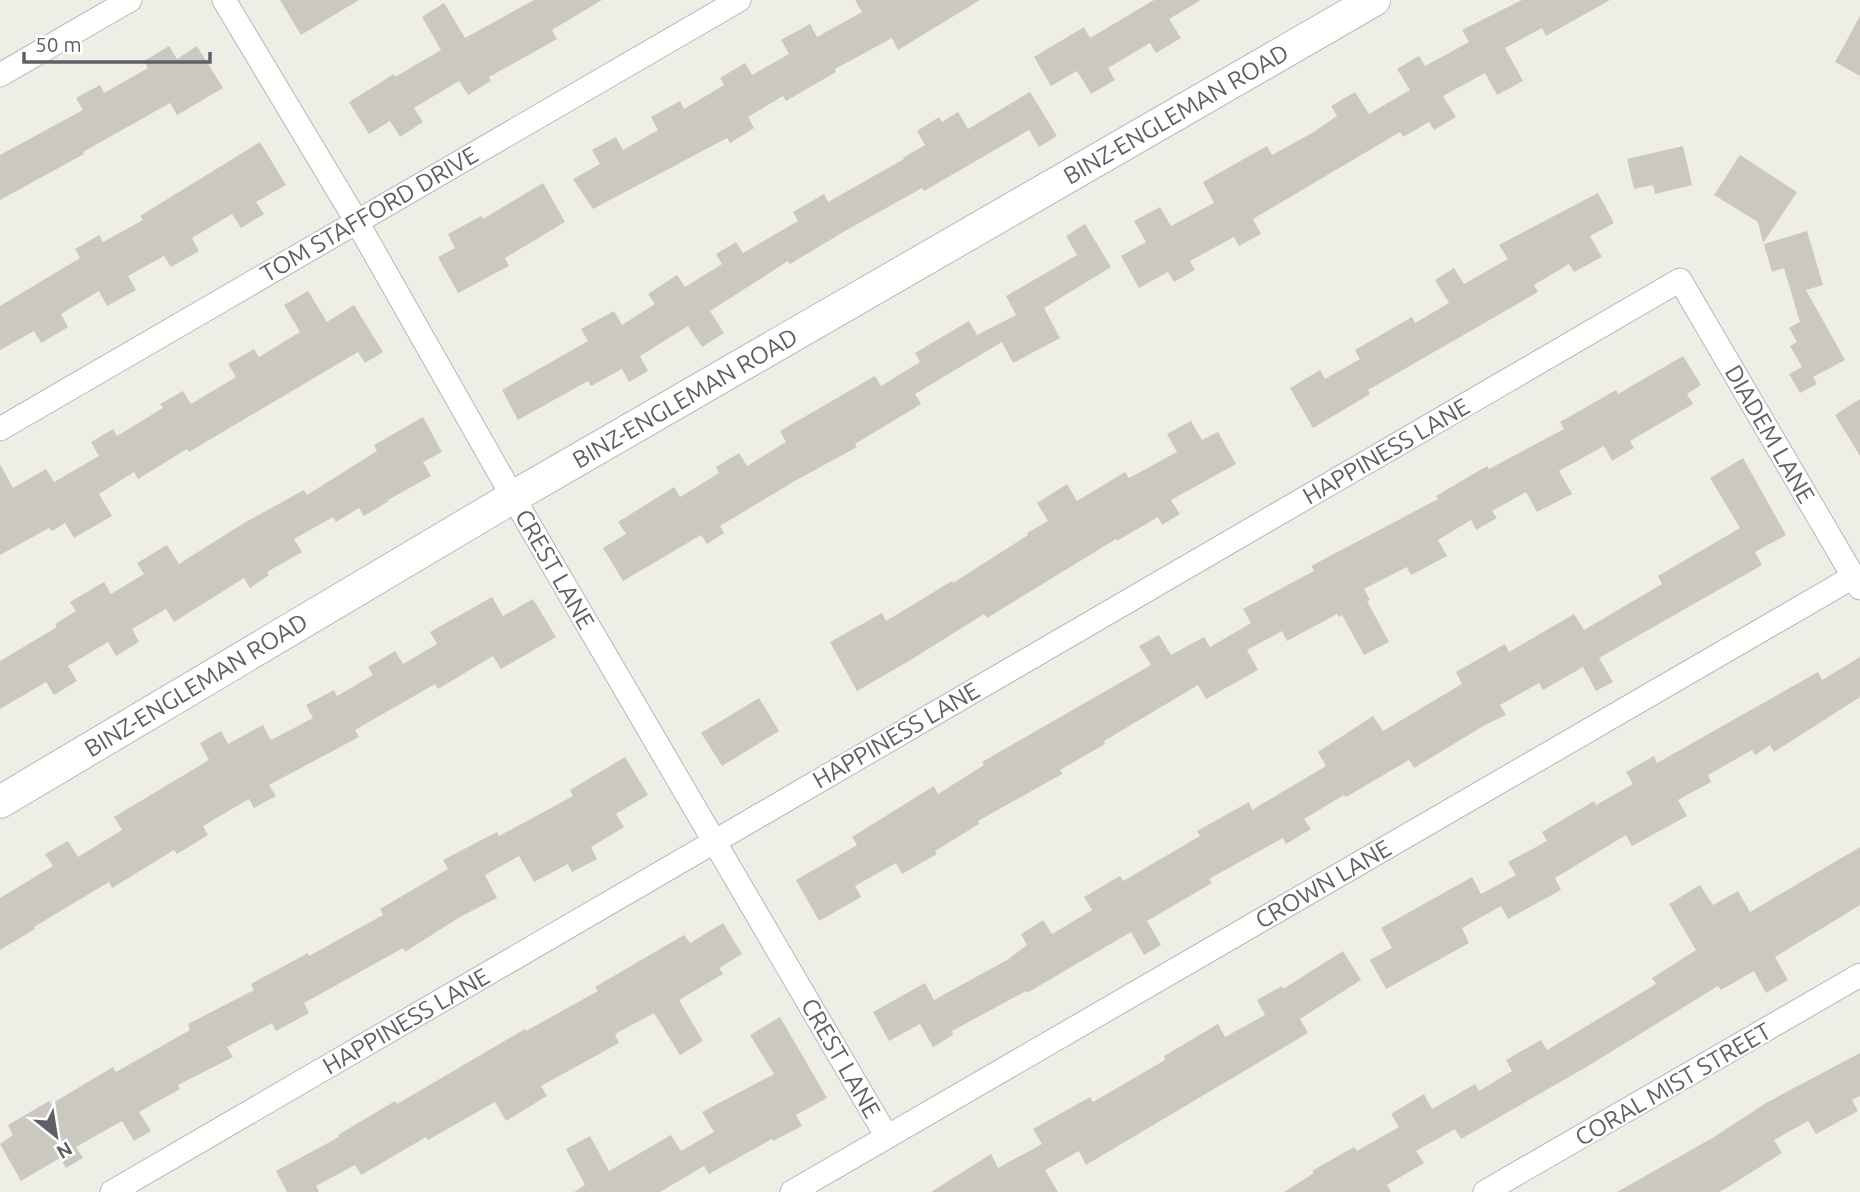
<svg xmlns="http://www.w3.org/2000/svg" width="1860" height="1192" font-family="Ubuntu,sans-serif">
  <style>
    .building { fill: #cbc8c2 }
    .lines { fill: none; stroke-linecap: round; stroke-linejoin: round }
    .street-casing { stroke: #b6b7bc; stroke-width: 25 }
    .secondary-casing { stroke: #b7b9bf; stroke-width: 34 }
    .street { stroke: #fff; stroke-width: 23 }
    .secondary { stroke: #fff; stroke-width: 32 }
    .labels { text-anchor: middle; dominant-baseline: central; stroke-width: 5; stroke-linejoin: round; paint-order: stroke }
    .street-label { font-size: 24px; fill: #5e6065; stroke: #fff }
  </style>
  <rect width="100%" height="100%" fill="#efeee6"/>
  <path class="building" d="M 280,0 L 359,0 L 301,35 Z
    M 534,0 L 602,0 L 552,30 L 557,39 L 489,77 L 491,81 L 468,95 L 459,81 L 414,108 L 423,122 L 400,137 L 390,121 L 369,134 L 349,102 L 394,74 L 395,77 L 441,50 L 422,17 L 444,3 L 465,38 Z
    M 855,0 L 980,0 L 898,50 L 892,38 L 835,69 L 836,72 L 786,101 L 783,96 L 748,117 L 754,128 L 730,143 L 727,138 L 593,209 L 573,179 L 600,164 L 592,150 L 616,137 L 623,150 L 658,130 L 651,117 L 680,101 L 684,109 L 724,85 L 720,78 L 745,63 L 752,75 L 789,54 L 781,40 L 810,24 L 817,37 L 862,12 Z
    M 1154,0 L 1201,0 L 1169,19 L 1181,38 L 1156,53 L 1150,43 L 1108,68 L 1115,80 L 1091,94 L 1077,71 L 1051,86 L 1034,57 L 1084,27 L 1090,38 Z
    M 1522,0 L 1610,0 L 1546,36 L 1542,28 L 1505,48 L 1523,81 L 1497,95 L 1485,73 L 1443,96 L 1456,117 L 1434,130 L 1429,122 L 1403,137 L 1400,132 L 1253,219 L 1261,234 L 1239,246 L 1234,237 L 1190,261 L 1195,270 L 1174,282 L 1168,272 L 1139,288 L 1121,256 L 1146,242 L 1134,221 L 1160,207 L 1171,226 L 1214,203 L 1203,182 L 1267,146 L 1272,155 L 1312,133 L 1337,116 L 1331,106 L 1355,92 L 1369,114 L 1410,90 L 1397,69 L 1419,56 L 1425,66 L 1469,42 L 1462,30 Z
    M 1860,16 L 1860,76 L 1835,62 Z
    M 169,46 L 177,59 L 197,46 L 223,88 L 177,115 L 170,103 L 83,152 L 84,154 L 0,200 L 0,155 L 83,110 L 76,98 L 100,85 L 104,93 L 148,68 L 144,61 Z
    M 1030,92 L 1057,136 L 1039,147 L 1029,130 L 924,191 L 922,188 L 845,231 L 790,264 L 788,261 L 710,311 L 724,333 L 702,347 L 688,326 L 640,356 L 648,371 L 629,382 L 622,369 L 591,386 L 588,381 L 518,420 L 502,390 L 588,341 L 581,329 L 614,311 L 622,325 L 655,304 L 648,294 L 677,275 L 685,287 L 722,264 L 716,254 L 736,242 L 743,253 L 798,221 L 793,212 L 824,194 L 828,202 L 904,159 L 903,158 L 925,145 L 917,131 L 939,117 L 942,122 L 958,112 L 968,129 Z
    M 260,142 L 286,185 L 256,202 L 264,214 L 241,228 L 232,214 L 192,238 L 199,251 L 171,267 L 164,256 L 128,276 L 136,290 L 107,306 L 99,291 L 61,314 L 68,327 L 41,343 L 34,331 L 0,350 L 0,306 L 80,258 L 75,249 L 99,235 L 103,242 L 143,220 L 140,216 Z
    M 1683,146 L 1692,185 L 1655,194 L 1653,185 L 1634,189 L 1627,159 Z
    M 1740,155 L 1797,192 L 1763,243 L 1758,222 L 1714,195 Z
    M 543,183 L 565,222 L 505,258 L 509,266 L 458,293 L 438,257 L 455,248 L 448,234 L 481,216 L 483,219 Z
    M 1598,193 L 1614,223 L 1590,236 L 1602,257 L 1574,272 L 1569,264 L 1534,285 L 1538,292 L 1368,390 L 1370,394 L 1313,428 L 1290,388 L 1320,370 L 1325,379 L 1360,359 L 1355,350 L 1412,317 L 1415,323 L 1449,303 L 1435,280 L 1454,268 L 1464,284 L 1508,259 L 1499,245 Z
    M 1085,224 L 1111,267 L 1044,308 L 1060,338 L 1013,363 L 1002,342 L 915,394 L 921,404 L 855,444 L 857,447 L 793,482 L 720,526 L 724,533 L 707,544 L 701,535 L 623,581 L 603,548 L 626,534 L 618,522 L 674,487 L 680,497 L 719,473 L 716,467 L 739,453 L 747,466 L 786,442 L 780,431 L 875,376 L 881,386 L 920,362 L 915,353 L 969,321 L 977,335 L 1016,315 L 1006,296 L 1077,255 L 1066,236 Z
    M 1807,231 L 1823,285 L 1806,290 L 1845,360 L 1813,377 L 1817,384 L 1800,393 L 1789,374 L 1802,367 L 1790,346 L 1797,342 L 1789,328 L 1800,322 L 1784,268 L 1772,272 L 1764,244 Z
    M 308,291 L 327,322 L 354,305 L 383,352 L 365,363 L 358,352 L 189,452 L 187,449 L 138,479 L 134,472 L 99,494 L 112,516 L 74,538 L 65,523 L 52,531 L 49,528 L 0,555 L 0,464 L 13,488 L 46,469 L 54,482 L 99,456 L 91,442 L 113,429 L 117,436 L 163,408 L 160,404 L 183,391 L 191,404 L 236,377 L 228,364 L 254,349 L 259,357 L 300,332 L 284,305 Z
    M 1683,356 L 1701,385 L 1687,394 L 1693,404 L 1630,441 L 1634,448 L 1612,461 L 1604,446 L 1559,471 L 1572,494 L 1537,512 L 1526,492 L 1492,511 L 1497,518 L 1476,530 L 1471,520 L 1438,540 L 1447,556 L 1411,575 L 1407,567 L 1364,589 L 1370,600 L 1367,601 L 1389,642 L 1364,655 L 1342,615 L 1339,617 L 1337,614 L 1287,641 L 1282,631 L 1247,650 L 1258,670 L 1206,699 L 1198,685 L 1104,741 L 1105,744 L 1060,770 L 1062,774 L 978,821 L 979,824 L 935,851 L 937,854 L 902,874 L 896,863 L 855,886 L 861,897 L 819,921 L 796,880 L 857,845 L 852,837 L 934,786 L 938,794 L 984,765 L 982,762 L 1151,665 L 1139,646 L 1159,635 L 1171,655 L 1204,637 L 1210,647 L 1251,623 L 1243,609 L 1314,571 L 1311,566 L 1438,499 L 1436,496 L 1487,466 L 1489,469 L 1564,429 L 1560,422 L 1616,390 L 1618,394 Z
    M 1860,399 L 1860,456 L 1835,415 Z
    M 423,417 L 442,452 L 423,462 L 431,476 L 388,500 L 389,501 L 364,516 L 359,508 L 336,522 L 333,517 L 294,539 L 302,552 L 267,572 L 269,575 L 250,588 L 244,578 L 174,622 L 166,609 L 132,629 L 139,642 L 116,656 L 108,642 L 68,666 L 77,681 L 54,695 L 46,682 L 0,709 L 0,661 L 57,627 L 55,624 L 76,611 L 70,602 L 104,582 L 111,594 L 144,574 L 137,563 L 167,545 L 179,564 L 244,523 L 304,490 L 307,495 L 377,451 L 374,445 Z
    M 1191,421 L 1202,440 L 1218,432 L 1236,464 L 1171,500 L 1180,514 L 1162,525 L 1158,517 L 1117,541 L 1116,539 L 987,618 L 984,614 L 909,661 L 857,691 L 830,642 L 882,613 L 886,621 L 952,581 L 953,583 L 1028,535 L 1027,533 L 1048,521 L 1037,503 L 1067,484 L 1077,501 L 1125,472 L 1129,478 L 1177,452 L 1167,434 Z
    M 1743,458 L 1786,535 L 1755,552 L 1762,565 L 1599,658 L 1613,682 L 1596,691 L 1583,667 L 1543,690 L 1539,683 L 1500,705 L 1506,715 L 1485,725 L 1414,768 L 1409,760 L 1346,797 L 1344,795 L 1304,819 L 1311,829 L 1286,844 L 1283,838 L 1209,879 L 1212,883 L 1147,921 L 1161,945 L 1144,955 L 1131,932 L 1027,993 L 1026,991 L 952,1031 L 953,1035 L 933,1047 L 920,1024 L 889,1041 L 873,1012 L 925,983 L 934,1000 L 1007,960 L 1027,945 L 1021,934 L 1043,920 L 1052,934 L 1092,910 L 1084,897 L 1120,876 L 1123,881 L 1200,836 L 1197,831 L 1249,802 L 1252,810 L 1326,766 L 1318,752 L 1373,716 L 1383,731 L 1462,684 L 1456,672 L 1505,644 L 1509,652 L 1574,614 L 1584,630 L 1662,584 L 1658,576 L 1740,528 L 1710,478 Z
    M 492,597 L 503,616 L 533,599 L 556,637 L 501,669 L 493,656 L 438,689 L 435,684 L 355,730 L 359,737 L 269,785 L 276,796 L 254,808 L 249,799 L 203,826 L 208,835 L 177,854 L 174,850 L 112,888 L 109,882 L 34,927 L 35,929 L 0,950 L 0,898 L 53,866 L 45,854 L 68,841 L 78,857 L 122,830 L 114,817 L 209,760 L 200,743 L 221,731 L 228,744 L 263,725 L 271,740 L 313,718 L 306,705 L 334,690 L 337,696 L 373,675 L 368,667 L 395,651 L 403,664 L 437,644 L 430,632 Z
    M 1860,657 L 1860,697 L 1774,752 L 1770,745 L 1755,755 L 1752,750 L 1708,775 L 1711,782 L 1678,800 L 1687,816 L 1632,846 L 1626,835 L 1555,878 L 1561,890 L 1508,919 L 1501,906 L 1462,928 L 1469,943 L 1386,989 L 1370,960 L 1392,948 L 1381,928 L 1472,877 L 1481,894 L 1516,875 L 1508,862 L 1547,841 L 1542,832 L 1594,801 L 1596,805 L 1633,784 L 1626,772 L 1654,756 L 1657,763 L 1818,672 L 1822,680 Z
    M 759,698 L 779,731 L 722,766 L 701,733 Z
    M 625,757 L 648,795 L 616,814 L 624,827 L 591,847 L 597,859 L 572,872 L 568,864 L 534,882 L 519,856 L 485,875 L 497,898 L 460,917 L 405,952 L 403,948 L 304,1003 L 309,1013 L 276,1031 L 272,1023 L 227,1047 L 233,1057 L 178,1085 L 180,1089 L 139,1112 L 151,1131 L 134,1141 L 122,1121 L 76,1147 L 83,1158 L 66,1168 L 60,1158 L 21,1181 L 0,1144 L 13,1135 L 8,1125 L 49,1101 L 51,1104 L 113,1067 L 116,1072 L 190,1030 L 188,1024 L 254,990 L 251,984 L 308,953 L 309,956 L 383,915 L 380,909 L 448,869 L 443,860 L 497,832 L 499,836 L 573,796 L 570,790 Z
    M 1860,847 L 1860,905 L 1775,957 L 1788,980 L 1766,993 L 1754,971 L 1721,990 L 1718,986 L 1588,1066 L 1461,1139 L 1455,1129 L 1416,1151 L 1424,1163 L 1387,1185 L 1391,1192 L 1284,1192 L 1314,1173 L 1312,1171 L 1354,1147 L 1357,1151 L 1399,1127 L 1391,1114 L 1424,1094 L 1432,1109 L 1475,1084 L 1479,1091 L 1512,1071 L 1506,1060 L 1541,1040 L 1547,1050 L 1656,984 L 1652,978 L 1696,950 L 1669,904 L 1700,885 L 1713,905 L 1738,891 L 1750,912 Z
    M 723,923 L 742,954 L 719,968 L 723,974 L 679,1000 L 703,1041 L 680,1055 L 654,1013 L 615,1034 L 619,1043 L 541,1086 L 547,1096 L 506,1121 L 495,1102 L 428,1140 L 426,1137 L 361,1175 L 355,1165 L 316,1186 L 319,1192 L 287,1192 L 276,1171 L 339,1137 L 338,1135 L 395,1101 L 397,1104 L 525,1029 L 526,1031 L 598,991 L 595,987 L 684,935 L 690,943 Z
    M 1343,951 L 1361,980 L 1300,1019 L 1308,1033 L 1086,1165 L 1079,1151 L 1045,1170 L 1058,1192 L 931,1192 L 991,1154 L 998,1168 L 1042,1144 L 1033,1129 L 1090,1097 L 1093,1102 L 1165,1060 L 1164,1056 L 1218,1024 L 1225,1037 L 1265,1015 L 1257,1000 L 1282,986 L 1283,989 Z
    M 780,1017 L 827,1098 L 796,1115 L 802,1126 L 773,1141 L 772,1139 L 709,1174 L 704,1166 L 660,1192 L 574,1192 L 585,1185 L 566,1149 L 590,1136 L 609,1171 L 671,1135 L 681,1151 L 714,1132 L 702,1112 L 774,1074 L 750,1035 Z
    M 1860,1053 L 1860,1096 L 1852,1100 L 1858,1111 L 1816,1134 L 1808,1121 L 1774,1140 L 1782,1153 L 1728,1187 L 1719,1192 L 1617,1192 L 1714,1137 L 1766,1103 Z"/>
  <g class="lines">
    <g class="street-casing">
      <path id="street" d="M 224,0 L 357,222 L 513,497 L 887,1137
        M 0,75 L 130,0
        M 0,429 L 739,0
        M 112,1192 L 1680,280 L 1860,588
        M 792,1192 L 1853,577
        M 1485,1192 L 1860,975"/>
    </g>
    <g class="secondary-casing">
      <path id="secondary" d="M 0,802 L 513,497 L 1374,0"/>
    </g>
    <use href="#street" class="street"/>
    <use href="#secondary" class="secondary"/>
  </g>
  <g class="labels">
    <g class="street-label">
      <text transform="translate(1176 114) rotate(-30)">BINZ-ENGLEMAN ROAD</text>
      <text transform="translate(369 214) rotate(-30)">TOM STAFFORD DRIVE</text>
      <text transform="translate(685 398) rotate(-30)">BINZ-ENGLEMAN ROAD</text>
      <text transform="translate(1770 434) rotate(60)">DIADEM LANE</text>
      <text transform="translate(1386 451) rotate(-30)">HAPPINESS LANE</text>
      <text transform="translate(555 569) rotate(60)">CREST LANE</text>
      <text transform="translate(196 685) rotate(-31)">BINZ-ENGLEMAN ROAD</text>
      <text transform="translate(896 735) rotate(-30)">HAPPINESS LANE</text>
      <text transform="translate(1323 884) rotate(-30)">CROWN LANE</text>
      <text transform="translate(406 1021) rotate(-30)">HAPPINESS LANE</text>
      <text transform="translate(841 1058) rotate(60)">CREST LANE</text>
      <text transform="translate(1673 1084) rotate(-30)">CORAL MIST STREET</text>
    </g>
  </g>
  <g transform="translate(56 1136) rotate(150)" stroke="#ffffff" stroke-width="5" paint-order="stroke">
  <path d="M0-5L12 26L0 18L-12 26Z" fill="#5e6065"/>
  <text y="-10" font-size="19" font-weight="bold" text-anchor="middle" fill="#5e6065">N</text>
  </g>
  <path d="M24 52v10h186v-10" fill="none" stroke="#5e6065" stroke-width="3.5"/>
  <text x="35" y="52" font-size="21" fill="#5e6065" stroke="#ffffff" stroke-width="5" paint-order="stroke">50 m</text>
</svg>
